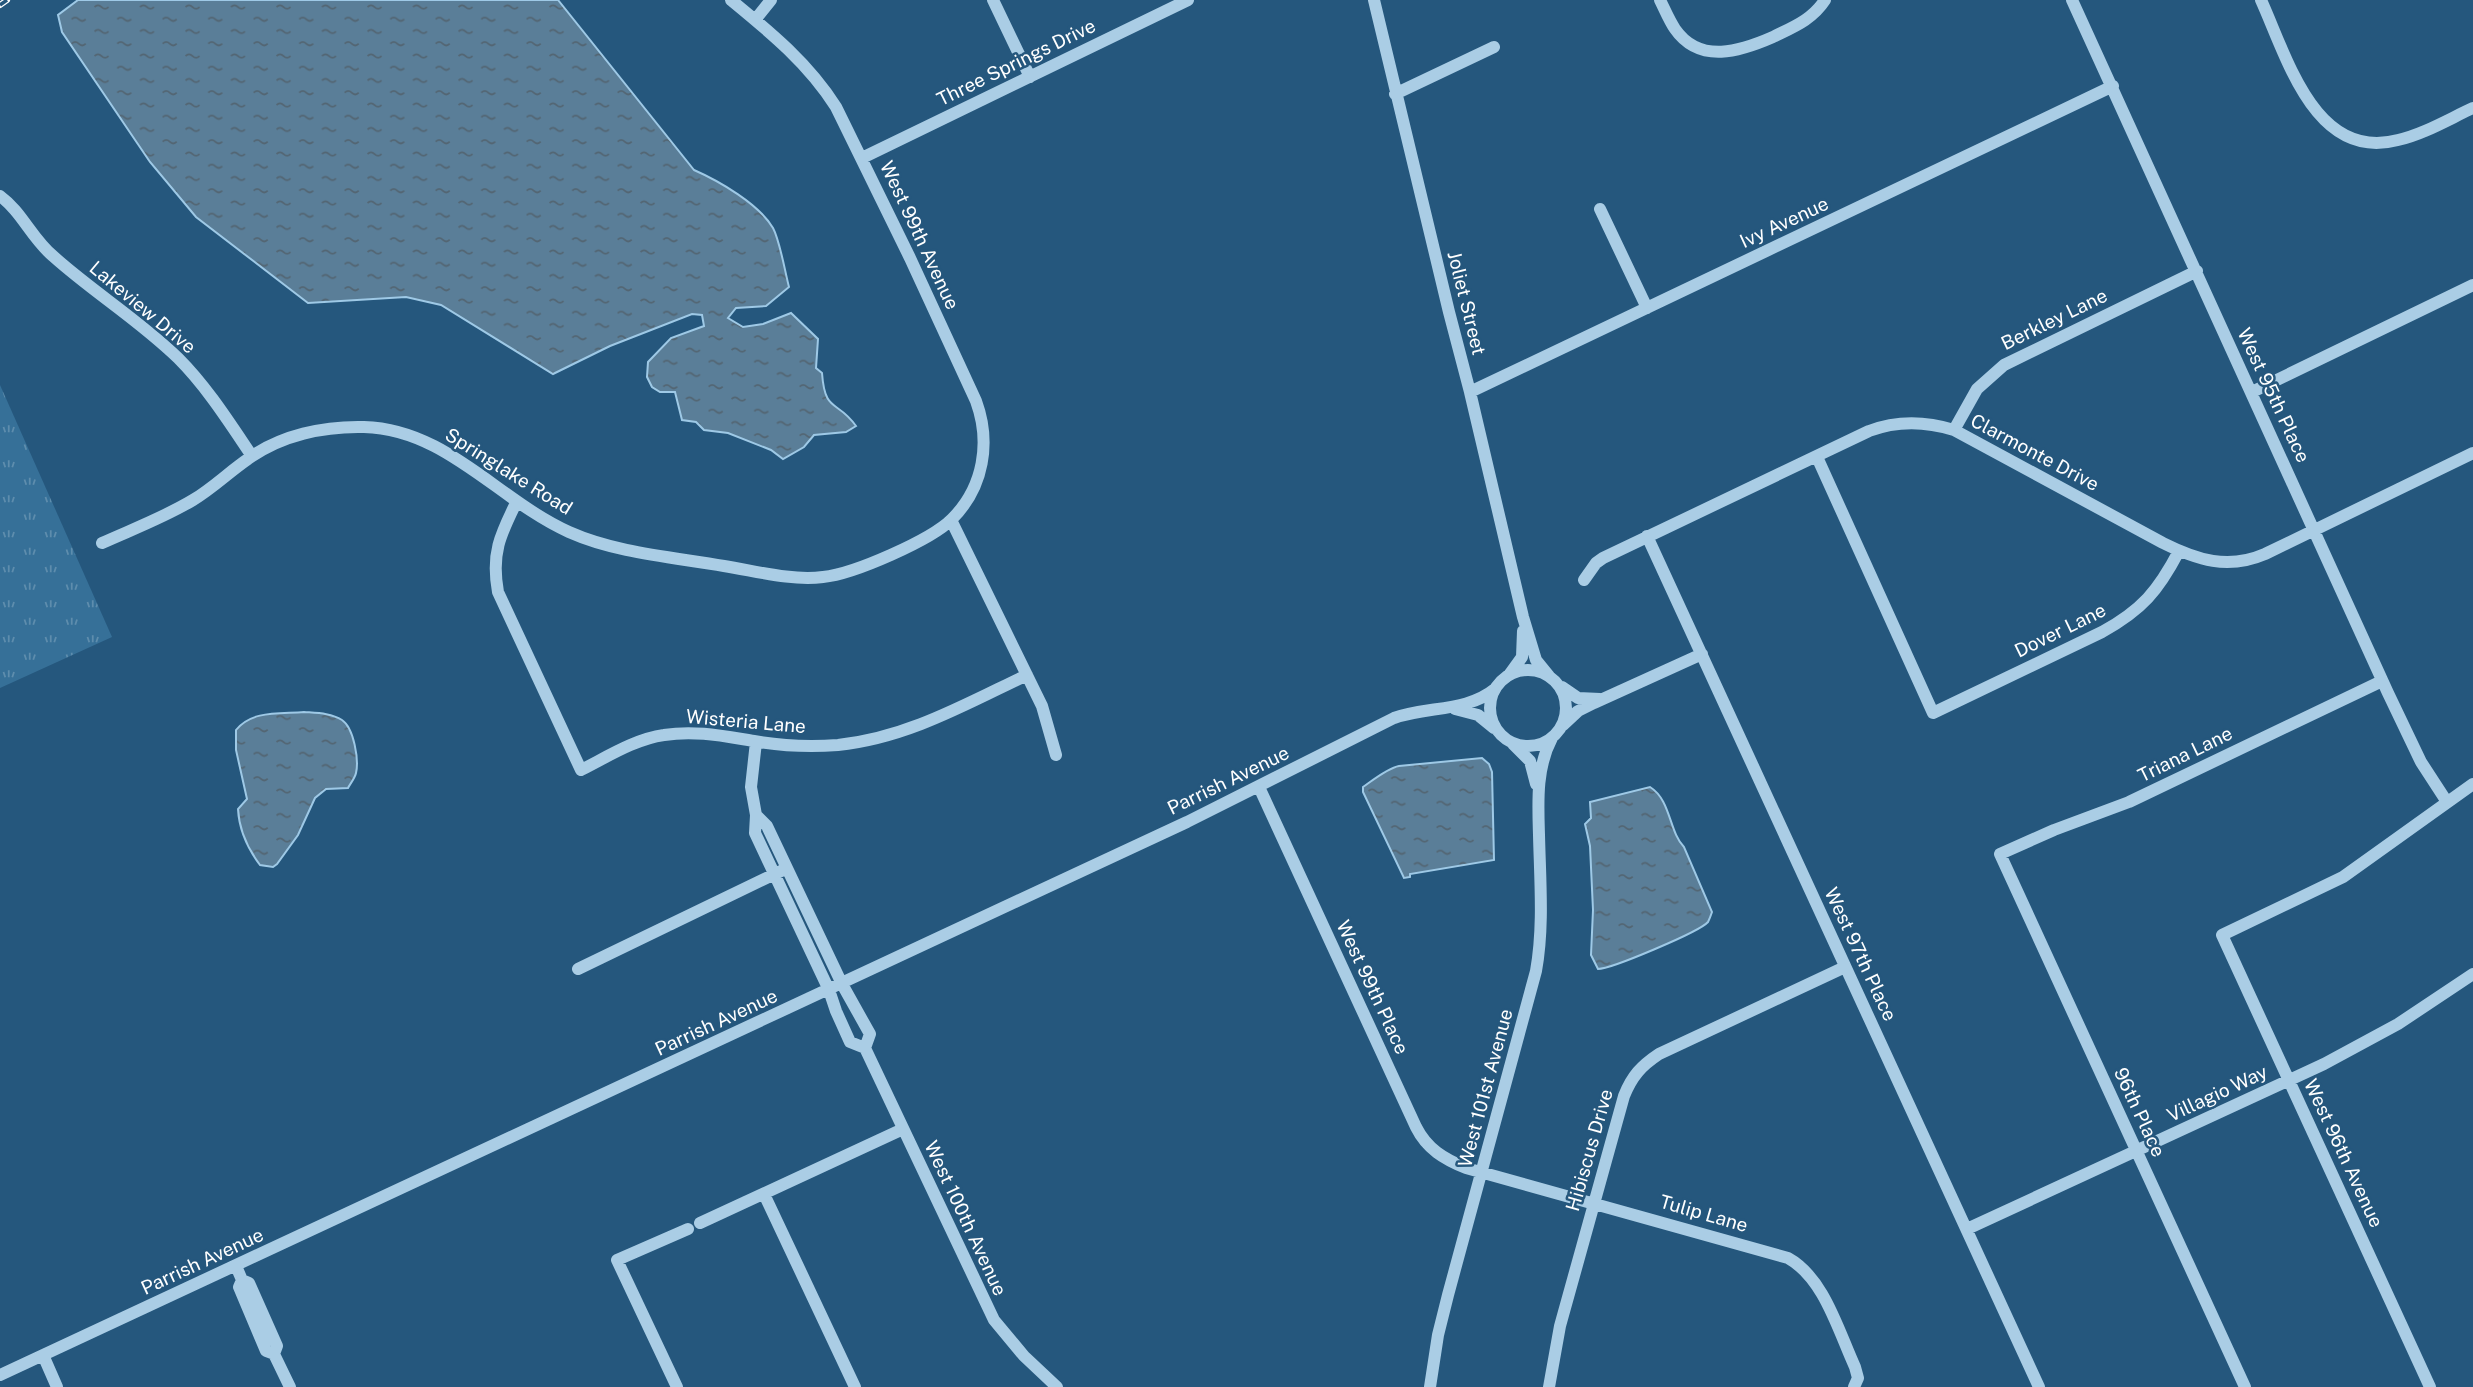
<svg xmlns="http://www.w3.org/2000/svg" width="2473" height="1387" font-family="'Public Sans',sans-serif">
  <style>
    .grass { fill: url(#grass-tufts) }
    .water { fill: url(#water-ripples); stroke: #9ec9e6; stroke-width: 2 }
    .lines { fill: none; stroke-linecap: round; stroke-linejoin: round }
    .minor { stroke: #aacde5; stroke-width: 12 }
    .rail-casing { stroke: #fff; stroke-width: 6 }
    .rail { stroke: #25577d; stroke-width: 3.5; stroke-dasharray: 10; stroke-linecap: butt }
    .labels { text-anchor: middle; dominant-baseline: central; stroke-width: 5; stroke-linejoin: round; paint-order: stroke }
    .street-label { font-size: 19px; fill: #fff; stroke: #25577d }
  </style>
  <defs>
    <pattern id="grass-tufts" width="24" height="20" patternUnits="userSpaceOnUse" patternTransform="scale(1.75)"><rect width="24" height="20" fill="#367098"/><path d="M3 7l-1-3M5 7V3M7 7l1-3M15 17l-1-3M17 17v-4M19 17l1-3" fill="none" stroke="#5e8dad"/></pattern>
    <pattern id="water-ripples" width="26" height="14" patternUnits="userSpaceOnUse" patternTransform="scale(1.75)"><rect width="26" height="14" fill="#5a7e98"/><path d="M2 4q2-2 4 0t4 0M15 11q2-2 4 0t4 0" fill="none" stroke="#536572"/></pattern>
  </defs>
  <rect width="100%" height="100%" fill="#25577d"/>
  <path class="grass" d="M 0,385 L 112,637 L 0,688 Z"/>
  <path class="water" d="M 78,0 L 558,0 L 694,170 C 719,181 759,204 773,228 C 780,241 785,272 789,287 L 766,306 L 736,308 L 728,318 L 743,327 L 763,324 L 791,313 L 818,339 L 816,368 L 822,373 C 825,414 837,399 856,426 L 846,432 L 814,435 L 804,447 L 783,459 L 771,450 L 728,433 L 704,430 L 696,422 L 682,420 L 675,392 L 660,392 L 652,387 L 647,377 L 648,362 L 671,338 L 704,326 L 702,315 L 692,314 L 610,346 L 553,374 L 441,305 L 406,297 L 308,303 L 196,217 L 150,162 L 62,32 L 58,15 Z
    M 304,712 C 317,713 331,713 342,720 C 354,728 359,760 356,773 C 355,778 350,784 348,788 L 326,789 L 315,798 L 298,835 L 277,864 L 273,867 L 260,865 C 248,849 239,830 238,809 L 247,799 L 236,750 L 236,730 C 252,710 280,714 304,712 Z
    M 1482,758 L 1489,764 L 1492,772 L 1494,860 L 1410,874 L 1410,877 L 1404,878 L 1363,792 L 1363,787 C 1373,780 1388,768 1399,766 Z
    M 1650,787 C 1671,800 1669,832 1684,847 L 1712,912 C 1711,915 1709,920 1708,922 C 1699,932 1611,969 1598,969 L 1591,955 L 1593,910 L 1590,846 L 1585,824 L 1591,818 L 1590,802 Z"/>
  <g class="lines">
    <path class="minor" d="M 993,0 L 1030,77
      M 1374,0 L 1449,312 L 1470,392 L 1523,617 L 1536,660 L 1549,676
      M 1660,0 C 1665,10 1669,20 1675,29 C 1700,65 1741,51 1773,37 C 1793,27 1812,20 1825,0
      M 2072,0 L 2388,693 L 2421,762 L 2447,802
      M 2261,0 C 2287,57 2315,162 2398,140 C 2424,134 2449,119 2473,108
      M 755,20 L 771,0
      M 1395,94 L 1494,47
      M 862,158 L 1188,0
      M 0,196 C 22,212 32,239 53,256 C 93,292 139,320 178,358 C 207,387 229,422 252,456
      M 1600,209 L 1647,308
      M 1470,392 L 2113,86
      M 2252,392 L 2473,285
      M 1954,430 L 1977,389 L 2004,365 L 2197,271
      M 1817,457 L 1933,713 L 2102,632 C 2142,610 2158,591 2179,551
      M 517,501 C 500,535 491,554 498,592 L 581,770 C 607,757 635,739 664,735 C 695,730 723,736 754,741 C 782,746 810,747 838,745 C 907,738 966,704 1027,675
      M 951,520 L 1042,706 L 1056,755
      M 1647,536 L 2039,1387
      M 102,543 C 133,529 165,517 193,500 C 213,488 229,472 248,459 C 281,435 324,426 364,427 C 446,429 498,500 569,532 C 616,553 672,557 724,566 C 756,571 791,581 823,577 C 854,574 931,540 952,519 C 984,487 991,442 976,401 L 910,258 L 836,107 C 808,63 770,32 731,0
      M 1584,580 L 1596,563 L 1603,558 L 1869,431 C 1898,420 1925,421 1954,430 L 2163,543 C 2197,560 2228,570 2265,554 L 2473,453
      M1490 708a38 38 0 1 1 76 0a38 38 0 1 1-76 0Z
      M 1509,675 L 1522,657 L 1523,631
      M 1562,687 L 1578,698 L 1600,699
      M 1455,709 L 1478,715 L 1494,728
      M 1563,725 L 1578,711 L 1594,703 L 1702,654
      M 756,742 L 751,787 L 756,815 L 755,833 L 829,990 L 836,1011 L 850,1042 L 865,1048 L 994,1320 L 1024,1356 L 1057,1387
      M 1513,744 L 1530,761 L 1536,784
      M 1259,787 L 1416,1127 C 1427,1149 1444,1159 1466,1168 L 1788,1258 C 1824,1278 1838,1330 1855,1367 L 1858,1378 L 1854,1387
      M 756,815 L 767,826 L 842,984 L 870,1034 L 865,1048
      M 578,969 L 781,871
      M 764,1194 L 855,1387
      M 700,1223 L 903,1129
      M 1967,1229 L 2324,1064 L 2398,1024 L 2473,974
      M 236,1266 L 242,1280 L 249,1283 L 277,1346 L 274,1354 L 266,1351 L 239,1287 L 242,1280
      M 274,1354 L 290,1387
      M 43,1355 L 57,1387
      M 0,1375 L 1187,822 L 1394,718 C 1428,706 1467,712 1495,689
      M 677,1387 L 617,1260 L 688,1229
      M 1430,1387 L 1438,1335 L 1448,1295 L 1536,971 C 1544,927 1540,880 1539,835 C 1538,802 1536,768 1552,738
      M 1549,1387 L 1560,1326 L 1624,1096 C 1632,1076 1641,1066 1659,1054 L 1845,967
      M 2245,1387 L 2000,854 L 2054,830 L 2129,802 L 2382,681
      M 2430,1387 L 2222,935 L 2343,877 L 2473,784"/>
    <g class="rail-casing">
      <path id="rail" d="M 0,5 L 7,0"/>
    </g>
    <use href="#rail" class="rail"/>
  </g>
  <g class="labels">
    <g class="street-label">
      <text transform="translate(1016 62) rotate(-26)">Three Springs Drive</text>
      <text transform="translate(1784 222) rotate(-25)">Ivy Avenue</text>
      <text transform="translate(920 235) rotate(65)">West 99th Avenue</text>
      <text transform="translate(1467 303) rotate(76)">Joliet Street</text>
      <text transform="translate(143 307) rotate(40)">Lakeview Drive</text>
      <text transform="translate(2054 319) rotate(-26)">Berkley Lane</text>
      <text transform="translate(2274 395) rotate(65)">West 95th Place</text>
      <text transform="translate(2035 452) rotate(28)">Clarmonte Drive</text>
      <text transform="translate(509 471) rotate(32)">Springlake Road</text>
      <text transform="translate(2060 630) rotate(-26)">Dover Lane</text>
      <text transform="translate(746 721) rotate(5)">Wisteria Lane</text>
      <text transform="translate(2185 754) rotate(-26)">Triana Lane</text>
      <text transform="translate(1228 780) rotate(-26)">Parrish Avenue</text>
      <text transform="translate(1861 954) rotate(65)">West 97th Place</text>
      <text transform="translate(1373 987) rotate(65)">West 99th Place</text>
      <text transform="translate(716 1022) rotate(-25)">Parrish Avenue</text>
      <text transform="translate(1485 1088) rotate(-75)">West 101st Avenue</text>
      <text transform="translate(2217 1093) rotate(-25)">Villagio Way</text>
      <text transform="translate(2140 1112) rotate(65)">96th Place</text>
      <text transform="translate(1589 1150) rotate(-74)">Hibiscus Drive</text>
      <text transform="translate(2344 1153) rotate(65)">West 96th Avenue</text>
      <text transform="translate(1704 1213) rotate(16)">Tulip Lane</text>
      <text transform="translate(966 1218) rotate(65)">West 100th Avenue</text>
      <text transform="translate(202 1261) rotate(-25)">Parrish Avenue</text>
    </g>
  </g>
</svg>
